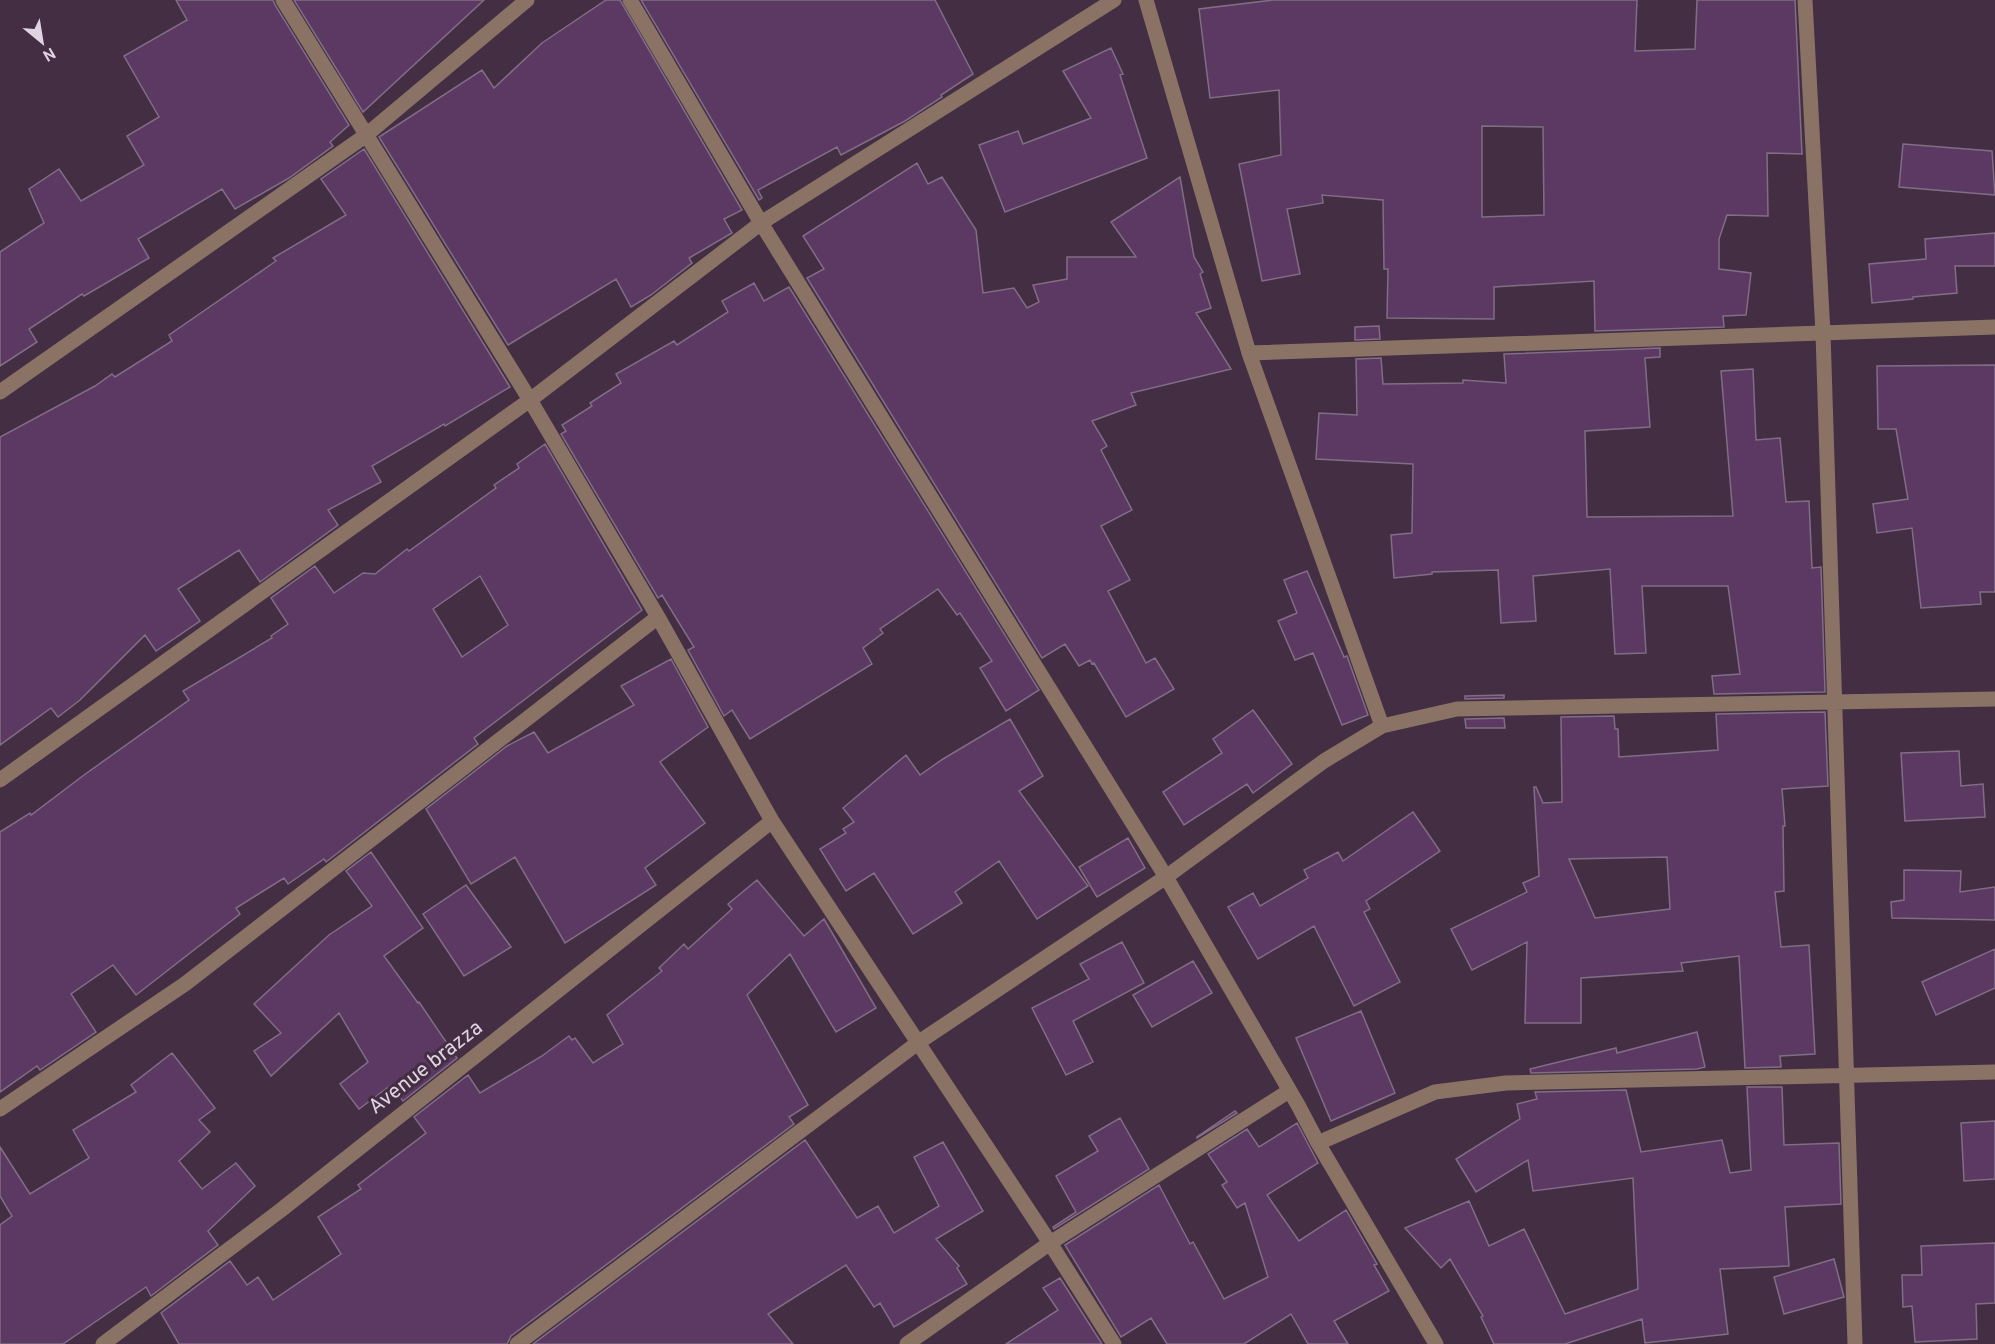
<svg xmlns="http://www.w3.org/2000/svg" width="1995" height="1344" font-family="Overpass,sans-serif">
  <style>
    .building { fill: #5b3962; stroke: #826d86; stroke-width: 1.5; fill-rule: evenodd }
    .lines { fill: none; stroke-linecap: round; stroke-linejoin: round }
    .minor { stroke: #8a7365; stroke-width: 15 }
    .labels { text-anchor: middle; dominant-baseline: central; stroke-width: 6; stroke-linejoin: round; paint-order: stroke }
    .street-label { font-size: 21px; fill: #e1d3e1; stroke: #432e43 }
  </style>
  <rect width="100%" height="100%" fill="#432e43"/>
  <path class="building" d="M 176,0 L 273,0 L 275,5 L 349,125 L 330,142 L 333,146 L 289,178 L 235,209 L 222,189 L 138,239 L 149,258 L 84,296 L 82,294 L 29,329 L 37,342 L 0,366 L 0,252 L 44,223 L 29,189 L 59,169 L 81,201 L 144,165 L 127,136 L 159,117 L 124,56 L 187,20 Z
    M 294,0 L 484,0 L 363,112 Z
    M 606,0 L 620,0 L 742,210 L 724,219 L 732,233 L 689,258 L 692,263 L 651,295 L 631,307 L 616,279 L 508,345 L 379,137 L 482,70 L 494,88 L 542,43 Z
    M 641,0 L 935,0 L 973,74 L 941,95 L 942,97 L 905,121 L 841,155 L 837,147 L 758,190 L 762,198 L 759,200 Z
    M 1273,0 L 1637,0 L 1635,51 L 1695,49 L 1697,0 L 1795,0 L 1802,154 L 1767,153 L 1768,216 L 1727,215 L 1719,239 L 1719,269 L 1751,273 L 1746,315 L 1723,316 L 1724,327 L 1595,331 L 1594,281 L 1494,287 L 1494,319 L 1387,318 L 1388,269 L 1384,269 L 1383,200 L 1322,195 L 1323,203 L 1287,209 L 1300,274 L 1262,281 L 1239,164 L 1281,155 L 1279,90 L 1210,98 L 1199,9 ZM 1482,126 L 1543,127 L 1544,215 L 1482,217 Z
    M 1111,48 L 1123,74 L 1120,75 L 1147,158 L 1005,212 L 979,145 L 1018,131 L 1023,144 L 1091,118 L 1063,71 Z
    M 1903,144 L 1992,151 L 1995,195 L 1899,187 Z
    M 364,149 L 510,387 L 445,426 L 444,424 L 372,466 L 381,482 L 328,510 L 338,525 L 260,582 L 239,550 L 178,589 L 200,621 L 156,651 L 145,635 L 80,700 L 58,717 L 51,708 L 0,745 L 0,437 L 95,386 L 112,374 L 115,377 L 172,341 L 169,335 L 276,261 L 273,258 L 346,215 L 321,179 Z
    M 917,163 L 928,184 L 942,177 L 976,230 L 983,293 L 1014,288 L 1027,308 L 1039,302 L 1033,285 L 1067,279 L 1067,257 L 1136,257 L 1111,222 L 1180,177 L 1194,257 L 1203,272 L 1200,274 L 1211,308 L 1196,313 L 1231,369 L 1131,393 L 1136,405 L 1092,421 L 1107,446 L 1101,450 L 1132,510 L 1101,526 L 1130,580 L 1108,591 L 1146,663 L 1155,658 L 1174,689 L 1126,717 L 1094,663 L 1092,664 L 1090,660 L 1079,666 L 1065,644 L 1042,658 L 807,278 L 824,269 L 803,236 Z
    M 1995,233 L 1995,266 L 1955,266 L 1957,293 L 1913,297 L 1913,299 L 1872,303 L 1869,264 L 1926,259 L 1925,239 Z
    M 754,283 L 764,301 L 789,287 L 1039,690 L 1006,711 L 980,668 L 992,661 L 960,613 L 957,615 L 938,589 L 880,629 L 883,633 L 863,648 L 872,664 L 750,739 L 732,710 L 724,716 L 688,650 L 694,647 L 662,595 L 658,598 L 561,434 L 566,431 L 562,425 L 592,406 L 590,403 L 621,383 L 616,374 L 674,341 L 677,345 L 728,312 L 722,301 Z
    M 1379,326 L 1380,339 L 1355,340 L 1355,327 Z
    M 1660,348 L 1660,357 L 1645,358 L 1650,427 L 1585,431 L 1587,517 L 1733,516 L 1721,371 L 1753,369 L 1756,440 L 1780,438 L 1786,502 L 1809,501 L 1812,568 L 1821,567 L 1825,692 L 1714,694 L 1712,676 L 1740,674 L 1728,586 L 1642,586 L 1646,653 L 1615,654 L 1610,569 L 1533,576 L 1536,621 L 1501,623 L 1498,570 L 1432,572 L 1432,574 L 1394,578 L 1391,535 L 1412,533 L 1413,464 L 1316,459 L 1319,413 L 1357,415 L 1356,359 L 1381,358 L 1383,384 L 1463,383 L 1463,380 L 1506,383 L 1504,354 Z
    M 1995,365 L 1995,592 L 1980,592 L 1981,604 L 1921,608 L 1912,528 L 1877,533 L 1873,504 L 1908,499 L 1896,429 L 1878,429 L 1877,366 Z
    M 545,444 L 642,610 L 474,738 L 478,744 L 326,862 L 324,859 L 288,884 L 284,878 L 236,908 L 240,914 L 136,995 L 113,965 L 71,994 L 96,1032 L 40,1070 L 37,1066 L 0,1092 L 0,832 L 30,813 L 31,815 L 84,775 L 189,700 L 183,691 L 272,638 L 271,636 L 288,624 L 271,598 L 315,566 L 334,593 L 363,573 L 375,574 L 407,549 L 409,551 L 496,488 L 494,485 L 519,468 L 517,464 ZM 480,576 L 508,625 L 462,657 L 433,609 Z
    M 1307,571 L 1344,657 L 1347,656 L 1368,715 L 1342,725 L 1313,653 L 1295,660 L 1278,621 L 1297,613 L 1284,580 Z
    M 671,659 L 708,727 L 660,762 L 705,823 L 645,868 L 656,885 L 565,943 L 515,857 L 471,884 L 426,809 L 507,746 L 534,732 L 548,753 L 634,705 L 621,686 Z
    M 1504,695 L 1504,698 L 1465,699 L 1465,696 Z
    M 1253,710 L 1292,764 L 1253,793 L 1247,784 L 1184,825 L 1163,792 L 1222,753 L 1213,739 Z
    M 1825,712 L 1828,786 L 1782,789 L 1785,826 L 1783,826 L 1784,891 L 1775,892 L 1781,947 L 1809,945 L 1815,1054 L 1780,1056 L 1781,1067 L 1745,1068 L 1739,956 L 1681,963 L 1683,971 L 1581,978 L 1581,1023 L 1525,1023 L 1527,942 L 1472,970 L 1451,929 L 1527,892 L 1523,883 L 1539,876 L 1534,787 L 1536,787 L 1543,803 L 1562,802 L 1561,717 L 1614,716 L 1615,729 L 1618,729 L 1619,757 L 1718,750 L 1716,714 ZM 1667,857 L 1670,909 L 1595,918 L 1569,859 Z
    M 1504,718 L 1505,728 L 1466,728 L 1465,719 Z
    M 1010,719 L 1043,776 L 1019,791 L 1088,886 L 1037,919 L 999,861 L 955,892 L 962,903 L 913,934 L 874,873 L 846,891 L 820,849 L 846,833 L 843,829 L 854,822 L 843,808 L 906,755 L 920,775 L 943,759 Z
    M 1959,751 L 1961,786 L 1983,784 L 1985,817 L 1905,821 L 1901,753 Z
    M 1413,812 L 1440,851 L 1366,901 L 1370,909 L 1364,912 L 1400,982 L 1354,1006 L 1314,926 L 1258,959 L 1228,907 L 1253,893 L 1260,906 L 1308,878 L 1304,870 L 1338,852 L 1343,861 Z
    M 1128,838 L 1145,868 L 1097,897 L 1079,867 Z
    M 371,852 L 423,928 L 384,956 L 418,1003 L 419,1002 L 457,1058 L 403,1101 L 391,1085 L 359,1109 L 340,1084 L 368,1062 L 339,1013 L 271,1076 L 254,1051 L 281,1033 L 254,1004 L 329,935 L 372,906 L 346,871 Z
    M 1904,870 L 1961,871 L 1960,892 L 1995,887 L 1995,920 L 1892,918 L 1891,902 L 1904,900 Z
    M 757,880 L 804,936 L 824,919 L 876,1008 L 836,1032 L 790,954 L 747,995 L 808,1105 L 789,1117 L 794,1124 L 511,1336 L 507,1344 L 179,1344 L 161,1313 L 230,1261 L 247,1285 L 258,1277 L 273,1300 L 341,1254 L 318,1217 L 361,1189 L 358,1185 L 426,1133 L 414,1117 L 468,1075 L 480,1093 L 542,1056 L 569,1036 L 572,1040 L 575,1038 L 593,1063 L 623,1044 L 607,1015 L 662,971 L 659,968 L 684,944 L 688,949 L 732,909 L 728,904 Z
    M 466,885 L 511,947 L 464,976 L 423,914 Z
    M 1122,942 L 1144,983 L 1073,1021 L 1093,1062 L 1066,1075 L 1032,1008 L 1089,979 L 1080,964 Z
    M 1995,949 L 1995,988 L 1936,1015 L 1922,982 Z
    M 1193,961 L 1212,993 L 1152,1027 L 1133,995 Z
    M 1361,1011 L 1395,1093 L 1331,1121 L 1296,1038 Z
    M 1697,1032 L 1705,1067 L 1697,1069 L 1531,1073 L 1530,1069 L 1616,1048 L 1617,1053 Z
    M 172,1053 L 215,1108 L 199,1120 L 210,1132 L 179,1161 L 202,1189 L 236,1163 L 255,1186 L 208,1231 L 218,1245 L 151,1296 L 146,1287 L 63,1344 L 0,1344 L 0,1225 L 12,1216 L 0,1196 L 0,1147 L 30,1194 L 89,1158 L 73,1130 L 136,1092 L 131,1085 Z
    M 1747,1087 L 1782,1087 L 1784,1145 L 1839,1143 L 1841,1204 L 1785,1207 L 1789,1266 L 1720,1269 L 1728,1334 L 1645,1343 L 1642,1319 L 1565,1344 L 1494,1344 L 1481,1317 L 1483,1316 L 1450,1259 L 1441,1268 L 1405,1228 L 1469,1201 L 1489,1246 L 1524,1229 L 1565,1314 L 1638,1289 L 1633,1178 L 1533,1191 L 1528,1160 L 1476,1192 L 1456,1159 L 1520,1119 L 1517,1104 L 1537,1099 L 1535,1092 L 1626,1090 L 1641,1152 L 1722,1140 L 1730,1173 L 1751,1170 Z
    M 1235,1111 L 1237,1113 L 1197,1138 L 1197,1137 Z
    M 1120,1118 L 1149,1169 L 1054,1229 L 1053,1227 L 1076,1212 L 1056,1176 L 1098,1151 L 1089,1136 Z
    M 1995,1121 L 1995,1179 L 1964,1181 L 1961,1123 Z
    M 1297,1123 L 1318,1163 L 1267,1195 L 1299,1241 L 1346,1210 L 1377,1264 L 1374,1265 L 1389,1291 L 1334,1321 L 1348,1344 L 1308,1344 L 1291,1314 L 1244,1344 L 1167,1344 L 1151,1318 L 1121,1337 L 1065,1245 L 1159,1185 L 1190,1244 L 1193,1242 L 1224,1299 L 1268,1277 L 1245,1203 L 1237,1208 L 1222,1185 L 1227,1182 L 1208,1154 L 1247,1129 L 1259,1147 Z
    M 805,1140 L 857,1218 L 878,1206 L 894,1233 L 939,1206 L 914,1157 L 943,1142 L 983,1211 L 936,1239 L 959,1266 L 957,1268 L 967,1284 L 894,1327 L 880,1303 L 874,1307 L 846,1265 L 768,1314 L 793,1344 L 533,1344 Z
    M 1995,1243 L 1995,1303 L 1976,1304 L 1977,1339 L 1915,1342 L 1912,1306 L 1903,1307 L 1902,1275 L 1922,1275 L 1921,1246 Z
    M 1834,1259 L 1844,1297 L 1784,1314 L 1774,1277 Z
    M 1060,1278 L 1102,1344 L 1006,1344 L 1058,1310 L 1043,1288 Z"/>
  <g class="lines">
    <path class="minor" d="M 283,0 L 530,400 L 658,617 L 772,821 L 1050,1243 L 1114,1344
      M 630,0 L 761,223 L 1166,877 L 1298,1105 L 1318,1143 L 1436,1344
      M 1146,0 L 1249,353 L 1382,726
      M 1805,0 L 1823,333 L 1855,1344
      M 1249,353 L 1995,327
      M 0,392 L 365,136 L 527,0
      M 0,780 L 530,400 L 761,223 L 1114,0
      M 0,1109 L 185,984 L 658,617
      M 1318,1143 L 1435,1092 L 1506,1083 L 1995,1072
      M 103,1344 L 281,1210 L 772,821
      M 517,1344 L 919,1042 L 1166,877 L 1324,761 L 1382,726 L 1457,709 L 1995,699
      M 907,1344 L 1050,1243 L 1289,1091"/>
  </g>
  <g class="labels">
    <g class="street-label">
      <text transform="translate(426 1068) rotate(-38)">Avenue brazza</text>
    </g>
  </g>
  <g transform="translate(42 42) rotate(150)" stroke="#432e43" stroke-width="4.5" paint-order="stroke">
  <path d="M0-4.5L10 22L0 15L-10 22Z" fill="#e1d3e1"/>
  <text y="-9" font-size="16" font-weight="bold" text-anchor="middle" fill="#e1d3e1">N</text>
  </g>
</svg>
